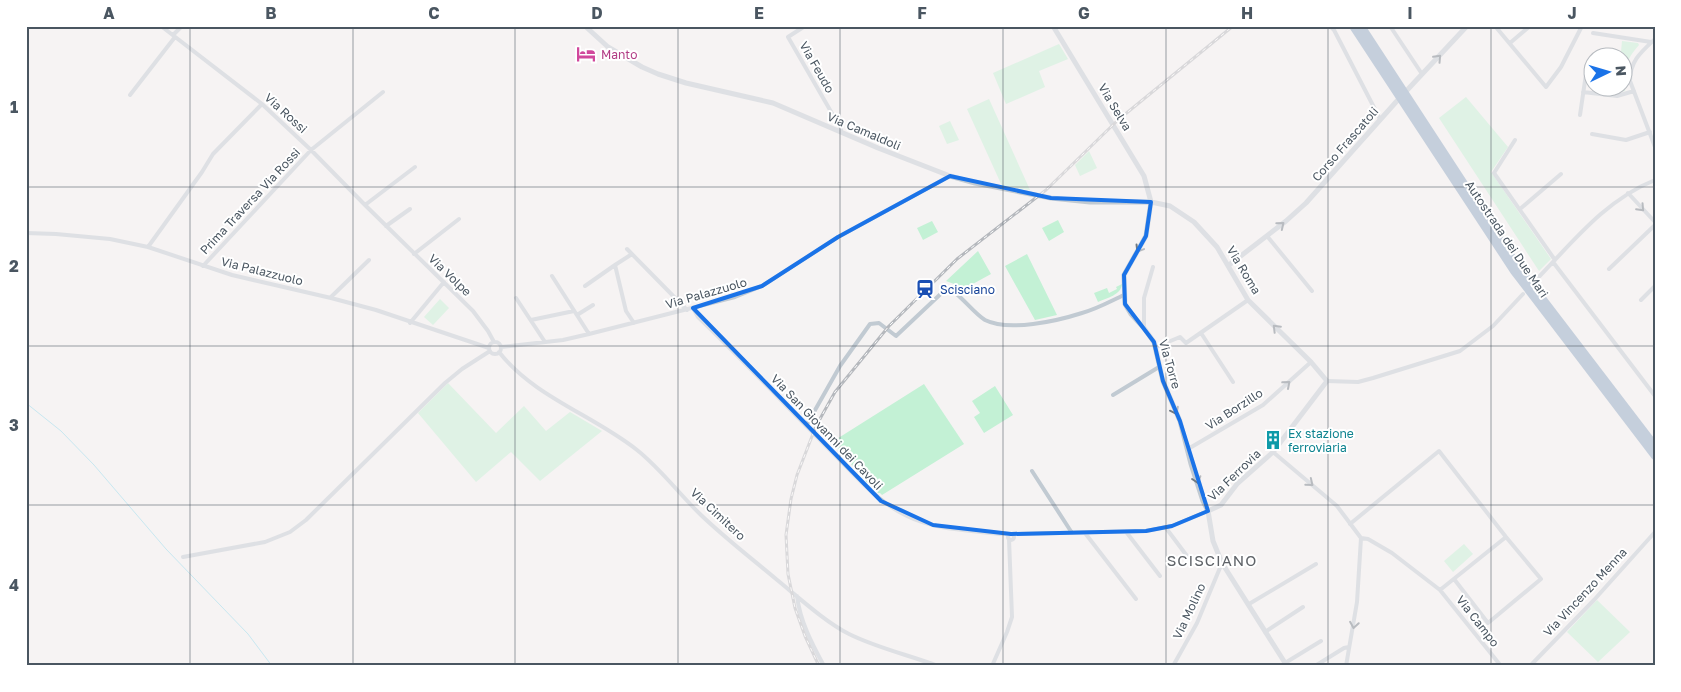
<svg xmlns="http://www.w3.org/2000/svg" width="1681" height="692" font-family="'Golos Text',sans-serif">
  <style>
    .green { fill: #c3f1d5 }
    .lines { fill: none; stroke-linecap: round; stroke-linejoin: round }
    .stream { stroke: #90daee; stroke-width: 1 }
    .minor { stroke: #c1cad2; stroke-width: 4 }
    .tertiary { stroke: #c1cad2; stroke-width: 5 }
    .motorway { stroke: #8ba5c1; stroke-width: 8 }
    .rail-casing { stroke: #b5b8bd; stroke-width: 3 }
    .rail { stroke: #fff; stroke-width: 1; stroke-dasharray: 4; stroke-linecap: butt }
    .oneway { stroke: #6e7983 }
    .marked { fill: none; stroke: #1a73e8; stroke-width: 4; stroke-linejoin: round }
    .grid { fill: none; stroke: #4a5661; stroke-width: 1; stroke-opacity: 0.55 }
    .labels { text-anchor: middle; dominant-baseline: central; stroke-width: 4; stroke-linejoin: round; paint-order: stroke }
    .hotel-label { font-size: 12px; fill: #b23c85; stroke: #fff; text-anchor: start }
    .street-label { font-size: 12px; fill: #4a5661; stroke: #fff }
    .transit-label { font-size: 12px; fill: #164399; stroke: #fff; text-anchor: start }
    .culture-label { font-size: 12px; fill: #0d838f; stroke: #fff; text-anchor: start }
    .quarter-label { font-size: 15px; letter-spacing: 1px; fill: #5f6368; stroke: #fff }
    .neatline { fill: none; stroke: #4a5661; stroke-width: 2 }
    .grid-label { font-size: 16px; text-anchor: middle; font-weight: bold; fill: #4a5661 }
  </style>
  <rect width="100%" height="100%" fill="#f5f3f3"/>
  <path class="green" d="M 1622,41 L 1638,43 L 1639,45 C 1630,55 1624,65 1625,79 C 1625,84 1626,86 1625,91 L 1620,92 L 1604,89 L 1605,88 L 1624,88 L 1624,58 L 1621,52 Z
    M 1059,44 L 1068,59 L 1039,71 L 1045,87 L 1006,104 L 993,73 Z
    M 1466,97 L 1508,147 L 1491,172 L 1551,259 L 1539,271 L 1439,118 Z
    M 989,99 L 1030,190 L 1002,186 L 967,109 Z
    M 950,121 L 959,140 L 947,144 L 939,126 Z
    M 1089,151 L 1097,168 L 1080,176 L 1075,165 Z
    M 1058,220 L 1064,232 L 1049,241 L 1042,228 Z
    M 932,221 L 938,232 L 923,240 L 917,228 Z
    M 978,251 L 991,274 L 960,291 L 954,284 L 946,281 Z
    M 1027,254 L 1057,315 L 1035,320 L 1005,266 Z
    M 1122,284 C 1121,295 1107,298 1098,302 L 1094,293 L 1107,288 L 1109,293 L 1117,289 L 1116,287 Z
    M 440,299 L 449,308 L 433,325 L 424,317 Z
    M 448,383 L 496,433 L 524,406 L 546,431 L 570,412 L 602,431 L 540,481 L 511,452 L 476,482 L 418,413 Z
    M 924,384 L 964,444 L 882,495 L 880,493 L 878,493 L 873,485 L 870,486 L 832,442 Z
    M 995,386 L 1013,415 L 984,433 L 974,417 L 980,413 L 972,401 Z
    M 1464,544 L 1473,554 L 1453,572 L 1444,561 Z
    M 1597,600 L 1630,632 L 1598,662 L 1567,632 Z"/>
  <g class="lines">
    <path class="stream" d="M 26,403 L 61,431 L 94,465 L 166,549 L 248,634 L 272,666"/>
    <path class="minor" d="M 161,26 L 262,104 L 311,150 L 365,205 L 473,311 L 488,331 L 494,342
      M 805,26 L 788,37 L 841,129 L 841,132
      M 1330,26 L 1334,30 L 1380,119
      M 1390,26 L 1422,74
      M 1495,26 L 1546,87 L 1561,67 L 1582,26
      M 1593,33 L 1651,42
      M 173,35 L 182,26
      M 1655,39 C 1641,52 1630,61 1630,81 L 1655,147
      M 1510,43 L 1530,26
      M 1583,92 L 1617,96 L 1634,91
      M 130,95 L 175,37
      M 1580,115 L 1586,74 L 1594,75
      M 1592,134 L 1626,140 L 1650,132
      M 1515,140 L 1494,173 L 1555,260
      M 1628,193 L 1655,222
      M 365,205 L 415,167
      M 1520,209 L 1561,174
      M 386,226 L 410,209
      M 26,233 L 56,234 L 110,239 L 148,247 L 232,275 L 331,298 L 376,310 L 489,348
      M 1267,236 L 1312,291
      M 148,247 L 202,172 L 213,154 L 262,104
      M 627,249 L 687,310
      M 414,254 L 459,219
      M 632,254 L 615,265 L 626,311 L 634,323
      M 1553,262 L 1655,396
      M 203,266 L 311,150 L 383,92
      M 1609,269 L 1655,225
      M 552,276 L 589,334
      M 1535,281 C 1572,243 1605,200 1655,180
      M 585,286 L 615,265
      M 331,297 L 369,260
      M 516,298 L 545,342
      M 1641,300 L 1655,286
      M 693,308 L 698,317 C 744,361 787,407 832,452 C 855,475 877,502 907,516 C 935,530 969,530 1000,534 L 1010,534
      M 577,315 L 593,305
      M 531,320 L 574,311
      M 410,323 L 444,282
      M 1144,328 L 1144,298 L 1153,267
      M 1201,333 L 1233,382
      M489 348a6 6 0 1 1 12 0a6 6 0 1 1-12 0Z
      M 501,347 L 563,340 L 589,334 L 735,297 L 762,286 L 838,237 L 950,176
      M 1156,347 L 1180,337 L 1186,343 L 1248,300
      M 499,352 C 534,397 593,415 637,450 C 661,469 679,494 701,515 C 725,538 751,558 776,579 C 797,596 825,622 849,634 C 877,648 909,655 938,666
      M 1327,381 L 1358,382 L 1373,378 L 1460,351 L 1493,326 L 1523,294
      M 1113,395 L 1159,367
      M 806,426 L 840,366 L 870,324 L 879,323 L 896,336 L 947,288 C 957,290 973,313 985,320 C 1009,332 1057,321 1082,313 C 1097,309 1111,301 1124,295
      M 1188,449 L 1263,405 L 1311,362
      M 1273,452 L 1337,506 L 1361,538 L 1357,602 L 1346,666
      M 1032,471 L 1072,533
      M 1350,524 L 1439,451 L 1506,537 L 1541,579 L 1488,623 L 1454,579
      M 1166,528 L 1187,556
      M 1085,533 L 1136,599
      M 1127,533 L 1160,576
      M 1012,534 L 1146,531 L 1172,526 L 1208,511
      M1008 537a3 3 0 1 1 6 0a3 3 0 1 1-6 0Z
      M 1361,538 L 1368,539 L 1392,553 L 1440,590 L 1501,666
      M 183,557 L 265,542 L 290,532 L 306,520 L 445,383 L 462,369 L 490,351
      M 1440,590 L 1506,537
      M 797,596 C 800,621 812,644 824,666
      M 1249,604 L 1316,564
      M 1265,632 L 1303,607
      M 1285,663 L 1321,641
      M 992,666 L 1007,632 L 1012,617 L 1009,539
      M 1173,666 L 1197,623 L 1222,563
      M 1315,666 L 1344,648 L 1349,647
      M 1530,666 L 1594,600 L 1655,532"/>
    <path class="tertiary" d="M 585,26 L 608,47 L 642,67 L 658,74 L 686,83 L 773,103 L 878,148 L 950,176 L 975,183 L 1051,198 L 1090,202 L 1151,202 L 1170,206 L 1194,222 L 1217,247 L 1248,300 L 1311,362 L 1327,381 L 1273,452 L 1237,484 L 1221,505 L 1208,511
      M 1053,26 L 1144,176 L 1151,202 L 1146,236 L 1124,275 L 1125,304 L 1131,314 L 1144,328 L 1154,342 L 1163,381 L 1180,421 L 1191,464 L 1203,501 L 1208,511 L 1213,541 L 1222,563 L 1287,666
      M 1229,265 L 1286,221 L 1306,203 L 1396,102 L 1467,26"/>
    <path class="motorway" d="M 1353,26 L 1514,271 L 1655,456
      M 1361,26 L 1519,268 L 1655,446"/>
    <g class="rail-casing">
      <path id="rail" d="M 819,666 L 805,636 L 795,608 L 788,574 L 786,535 L 791,499 L 797,475 L 816,426 L 835,392 L 889,326 L 957,259 L 1046,190 L 1118,120 L 1233,26"/>
    </g>
    <use href="#rail" class="rail"/>
  </g>
  <defs><path id="oneway-chevron" d="M-2-3.5L2.5 0L-2 3.5" fill="none" stroke-width="1.6" stroke-linecap="round" stroke-linejoin="round" transform="scale(1.25)"/></defs>
  <g class="oneway">
    <use href="#oneway-chevron" transform="translate(1438 58) rotate(-47)"/>
    <use href="#oneway-chevron" transform="translate(1641 208) rotate(47)"/>
    <use href="#oneway-chevron" transform="translate(1281 225) rotate(-39)"/>
    <use href="#oneway-chevron" transform="translate(1139 249) rotate(121)"/>
    <use href="#oneway-chevron" transform="translate(1276 328) rotate(-135)"/>
    <use href="#oneway-chevron" transform="translate(1287 384) rotate(-41)"/>
    <use href="#oneway-chevron" transform="translate(1175 411) rotate(64)"/>
    <use href="#oneway-chevron" transform="translate(1197 480) rotate(72)"/>
    <use href="#oneway-chevron" transform="translate(1310 483) rotate(39)"/>
    <use href="#oneway-chevron" transform="translate(1354 625) rotate(99)"/>
  </g>
  <path d="M0 0H1681V692H0ZM 950,176 L 1051,198 L 1151,202 L 1146,236 L 1124,275 L 1125,304 L 1154,342 L 1163,381 L 1180,421 L 1208,511 L 1172,526 L 1146,531 L 1011,534 L 933,525 L 881,501 L 693,308 L 762,286 L 838,237 Z" fill="#f5f3f3" fill-opacity=".55" fill-rule="evenodd"/>
  <path class="marked" d="M 950,176 L 1051,198 L 1151,202 L 1146,236 L 1124,275 L 1125,304 L 1154,342 L 1163,381 L 1180,421 L 1208,511 L 1172,526 L 1146,531 L 1011,534 L 933,525 L 881,501 L 693,308 L 762,286 L 838,237 Z"/>
  <path class="grid" d="M 190,26 L 190,666M 353,26 L 353,666M 515,26 L 515,666M 678,26 L 678,666M 840,26 L 840,666M 1003,26 L 1003,666M 1166,26 L 1166,666M 1328,26 L 1328,666M 1491,26 L 1491,666M 26,187 L 1655,187M 26,346 L 1655,346M 26,505 L 1655,505"/>
  <defs>
    <g id="hotel-bare" transform="scale(1.5)"><path d="M-6-4.5h1.5V1H6V5H4.5V3h-9V5H-6ZM-4 0a1.8 1.8 0 1 1 3.6 0ZM.5 0V-2.5h3Q6-2.5 6 0Z" fill="#d1479c" stroke="#fff" stroke-width="2.5" paint-order="stroke"/></g>
    <g id="station-bare" transform="scale(1.5)"><path d="M-3-6H3Q5-6 5-4V2Q5 4 3 4L4.5 6H3L1.5 4h-3L-3 6H-4.5L-3 4Q-5 4-5 2V-4Q-5-6-3-6ZM-3.5-4v3h7v-3ZM-3.5 1v1.5H-2V1ZM2 1v1.5H3.5V1Z" fill="#1a4fb4" stroke="#fff" stroke-width="2.5" paint-order="stroke"/></g>
    <g id="building-bare" transform="scale(1.5)"><path d="M-4-6H4V6H1V3H-1V6H-4ZM-2.5-4.3h1.7v1.8h-1.7ZM.8-4.3h1.7v1.8H.8ZM-2.5-1h1.7V.8h-1.7ZM.8-1h1.7V.8H.8Z" fill="#0f9aa8" stroke="#fff" stroke-width="2.5" paint-order="stroke"/></g>
  </defs>
  <g fill-rule="evenodd">
    <use href="#hotel-bare" x="586" y="54"/>
    <use href="#station-bare" x="925" y="289"/>
    <use href="#building-bare" x="1273" y="440"/>
  </g>
  <g class="labels">
    <g class="hotel-label">
      <text x="601" y="54">Manto</text>
    </g>
    <g class="street-label">
      <text transform="translate(817 67) rotate(60)">Via Feudo</text>
      <text transform="translate(1115 107) rotate(59)">Via Selva</text>
      <text transform="translate(286 113) rotate(42)">Via Rossi</text>
      <text transform="translate(864 131) rotate(23)">Via Camaldoli</text>
      <text transform="translate(1345 144) rotate(-49)">Corso Frascatoli</text>
      <text transform="translate(250 201) rotate(-47)">Prima Traversa Via Rossi</text>
      <text transform="translate(1507 239) rotate(56)">Autostrada dei Due Mari</text>
      <text transform="translate(1244 270) rotate(59)">Via Roma</text>
      <text transform="translate(262 271) rotate(14)">Via Palazzuolo</text>
      <text transform="translate(450 275) rotate(44)">Via Volpe</text>
      <text transform="translate(706 293) rotate(-16)">Via Palazzuolo</text>
      <text transform="translate(1170 364) rotate(74)">Via Torre</text>
      <text transform="translate(1234 409) rotate(-33)">Via Borzillo</text>
      <text transform="translate(827 432) rotate(46)">Via San Giovanni dei Cavoli</text>
      <text transform="translate(1234 475) rotate(-44)">Via Ferrovia</text>
      <text transform="translate(718 514) rotate(43)">Via Cimitero</text>
      <text transform="translate(1585 592) rotate(-47)">Via Vincenzo Menna</text>
      <text transform="translate(1189 611) rotate(-65)">Via Molino</text>
      <text transform="translate(1478 621) rotate(52)">Via Campo</text>
    </g>
    <g class="transit-label">
      <text x="940" y="289">Scisciano</text>
    </g>
    <g class="culture-label">
      <text x="1288" y="433">Ex stazione<tspan x="1288" dy="14">ferroviaria</tspan></text>
    </g>
    <g class="quarter-label">
      <text x="1212" y="560">SCISCIANO</text>
    </g>
  </g>
  <rect width="1681" height="692" fill="none" stroke="#ffffff" stroke-width="55"/>
  <g transform="translate(1608 72) rotate(85)"><circle r="24" fill="#ffffff" stroke="#b7bbc0"/>
  <path d="M0-4L9 19L0 12L-9 19Z" fill="#1a73e8"/>
  <text y="-8" font-size="14" font-weight="bold" text-anchor="middle" fill="#4a5661">N</text>
  </g>
  <rect x="28" y="28" width="1626" height="636" class="neatline"/>
  <g class="grid-label">
    <text x="109" y="19">A</text>
    <text x="271" y="19">B</text>
    <text x="434" y="19">C</text>
    <text x="597" y="19">D</text>
    <text x="759" y="19">E</text>
    <text x="922" y="19">F</text>
    <text x="1084" y="19">G</text>
    <text x="1247" y="19">H</text>
    <text x="1410" y="19">I</text>
    <text x="1572" y="19">J</text>
    <text x="14" y="113">1</text>
    <text x="14" y="272">2</text>
    <text x="14" y="431">3</text>
    <text x="14" y="591">4</text>
  </g>
</svg>
